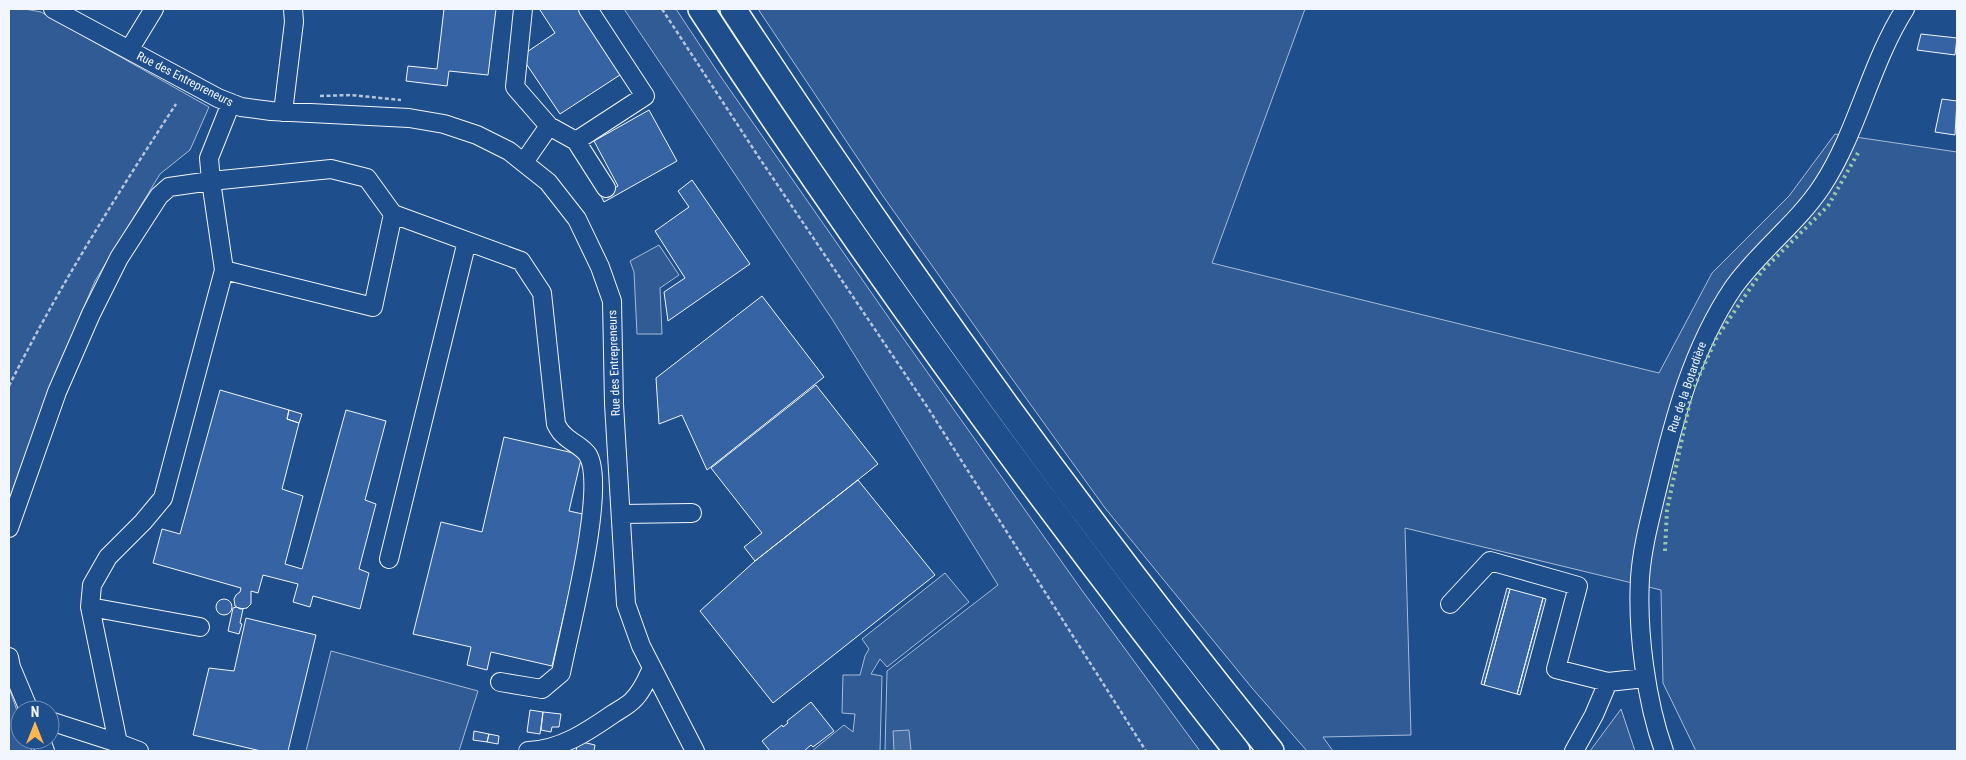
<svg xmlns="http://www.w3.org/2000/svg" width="1966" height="760" font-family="'Roboto Condensed',sans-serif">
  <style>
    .built { fill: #305b95; stroke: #a8bbd7 }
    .water { fill: #446ba0; stroke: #a8bbd7 }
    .building { fill: #3563a3; stroke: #f2f6ff }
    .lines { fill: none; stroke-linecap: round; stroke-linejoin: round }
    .minor-casing { stroke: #f2f6ff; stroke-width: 20 }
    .highway-casing { stroke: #f2f6ff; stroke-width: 28 }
    .path { stroke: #b3c4dc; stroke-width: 2.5; stroke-dasharray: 4 2.5; stroke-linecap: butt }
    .minor { stroke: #1f4e8c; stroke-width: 18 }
    .highway { stroke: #1f4e8c; stroke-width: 25 }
    .hedge { stroke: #97c8a6; stroke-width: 4; stroke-dasharray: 2.5 4; stroke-linecap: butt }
    .labels { text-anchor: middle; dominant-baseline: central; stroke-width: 4; stroke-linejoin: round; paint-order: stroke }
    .street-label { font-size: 12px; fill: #f2f6ff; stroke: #1f4e8c }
  </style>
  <rect width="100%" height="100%" fill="#1f4e8c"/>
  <path class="built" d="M 9,9 L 25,9 L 41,12 L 209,107 L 190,150 L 160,174 L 95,281 L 52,382 L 9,500 Z
    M 624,9 L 676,9 L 721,77 L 896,328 L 1081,589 L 1200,751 L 885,751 L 887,671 L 998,585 L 832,319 Z
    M 758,9 L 1305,9 L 1212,263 L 1659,373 L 1712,273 L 1789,196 L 1835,134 L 1957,152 L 1957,751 L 1696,751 L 1663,683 L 1661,590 L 1405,528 L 1411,735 L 1323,737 L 1333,751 L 1307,751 L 1252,688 L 1105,508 L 1000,362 L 883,196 Z
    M 659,245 L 679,275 L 660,288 L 662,334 L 637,334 L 634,272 L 630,261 Z
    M 945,573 L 969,602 L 887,667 L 880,659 L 871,674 L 882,676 L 880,751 L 812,751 L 844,725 L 853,732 L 855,714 L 842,713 L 843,675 L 860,675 L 865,656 L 869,649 L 862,639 Z
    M 331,651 L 478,691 L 459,751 L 306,751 Z
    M 9,688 L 20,719 L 20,740 L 28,740 L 32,751 L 9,751 Z
    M 1621,709 L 1635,751 L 1590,751 Z"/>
  <path class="water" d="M 909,730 L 911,751 L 894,751 L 893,731 Z"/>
  <path class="building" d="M 444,9 L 496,9 L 488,75 L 449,71 L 447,86 L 406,81 L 408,66 L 437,69 Z
    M 542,9 L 581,9 L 623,73 L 560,114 L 521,56 L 555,33 L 540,10 Z
    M 1921,34 L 1957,38 L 1955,55 L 1917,50 Z
    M 1942,99 L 1957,101 L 1955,135 L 1935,132 Z
    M 649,110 L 677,161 L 604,202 L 601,196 L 618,186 L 594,141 Z
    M 692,180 L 750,264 L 668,321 L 664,292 L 685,278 L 655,231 L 689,207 L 678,191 Z
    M 762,296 L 824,377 L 707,470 L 682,415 L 659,424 L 656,378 Z
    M 816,385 L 878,464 L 755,561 L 744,547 L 762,533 L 711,468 Z
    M 220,390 L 289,410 L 287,419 L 299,423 L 282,489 L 303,496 L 285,564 L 302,569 L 346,410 L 386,421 L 365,500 L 376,504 L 359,569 L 369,573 L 360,609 L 313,596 L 310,607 L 293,602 L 298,584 L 263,575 L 258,593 L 251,591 L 251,604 L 247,608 L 240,609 L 235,606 L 234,599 L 236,595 L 240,592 L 241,588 L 153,563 L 162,529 L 180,534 Z
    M 289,410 L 302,414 L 299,423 L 287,419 Z
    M 504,437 L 582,455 L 569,511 L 587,515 L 552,666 L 491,652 L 487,670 L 467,665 L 471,647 L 413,634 L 441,522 L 482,532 Z
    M 858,480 L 935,575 L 773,703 L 700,611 L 755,561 Z
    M 1507,588 L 1510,589 L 1484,685 L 1481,684 Z
    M 1510,589 L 1543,598 L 1517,694 L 1484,685 Z
    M 1543,598 L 1546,599 L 1520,695 L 1517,694 Z
    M216 607a8 8 0 1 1 16 0a8 8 0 1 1-16 0Z
    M 236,607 L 243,609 L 240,623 L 242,624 L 239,634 L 228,631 L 233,608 Z
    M 246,618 L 316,635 L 288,751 L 261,751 L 193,735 L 209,668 L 234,671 Z
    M 811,702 L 834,731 L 813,747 L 811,745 L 804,751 L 770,751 L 762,741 L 782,725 L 783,727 L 788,723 L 787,721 Z
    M 530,710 L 543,712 L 540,734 L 527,732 Z
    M 543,712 L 561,714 L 559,727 L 552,727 L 551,732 L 541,730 Z
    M 474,731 L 489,734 L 487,742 L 473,740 Z
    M 489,734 L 499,736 L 498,744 L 487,742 Z
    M 578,741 L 595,745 L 594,751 L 576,751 Z"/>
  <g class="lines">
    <g class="minor-casing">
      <path id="minor" d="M 53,9 L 218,98 L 241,107 L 271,111 L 409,118 L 444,124 L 477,135 L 509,151 L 548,182 L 577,219 L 600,267 L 612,301 L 614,404 L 626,604 L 641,646 L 695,751
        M 523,9 L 515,87 L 549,126 L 576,141 L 645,96 L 588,9
        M 129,50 L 154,9
        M 231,103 L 209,158 L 211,181 L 331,169 L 367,178 L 393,214 L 521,261 L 542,293 L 556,424 C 558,428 561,433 565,436 C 572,443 582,446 588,455 C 607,488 569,631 561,673 L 542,689 L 500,682
        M 283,112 L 294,22 L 293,9
        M 576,141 L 606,188
        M 524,162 L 549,126
        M 621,514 L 692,513
        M 9,528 L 57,392 L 91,314 L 119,258 L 159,196 L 169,187 L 211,181 L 224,270 L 373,307 L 393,214
        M 389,559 L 467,241
        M 1450,604 L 1490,561 L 1578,586 L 1556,669 L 1608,682
        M 90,607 L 200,627
        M 9,657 L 11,667 L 29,710
        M 50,721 L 118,743
        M 41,740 L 45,751
        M 139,751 L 118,743 L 90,607 L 92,585 L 108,557 L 143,522 L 163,498 L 224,270
        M 528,751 C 560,750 587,732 613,714 C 619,710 627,706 632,701 C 642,692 647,679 652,668
        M 1574,751 L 1594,715 L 1608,682 L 1645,678
        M 1664,751 C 1646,701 1637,631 1640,578 C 1642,548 1650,519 1657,490 C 1674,419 1692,349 1733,288 C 1759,251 1797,224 1822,186 C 1858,131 1870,64 1905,9"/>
    </g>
    <g class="highway-casing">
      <path id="highway" d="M 701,9 C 868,265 1048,511 1237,751
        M 733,9 C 900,264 1079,514 1271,751"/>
    </g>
    <path class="path" d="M 662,9 L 758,156 L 928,408 L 1146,751
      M 320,96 L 351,95 L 401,100
      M 9,386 C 58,288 116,196 176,104"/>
    <use href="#minor" class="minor"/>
    <use href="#highway" class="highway"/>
    <path class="hedge" d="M 1694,387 L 1717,337 L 1762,271 L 1828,206 L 1858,153
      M 1665,551 L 1667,510 L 1691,396"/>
  </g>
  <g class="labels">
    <g class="street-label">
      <text transform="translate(185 79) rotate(27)">Rue des Entrepreneurs</text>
      <text transform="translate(614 363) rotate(-92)">Rue des Entrepreneurs</text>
      <text transform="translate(1687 387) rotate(-71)">Rue de la Botardière</text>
    </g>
  </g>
  <rect width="1966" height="760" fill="none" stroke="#f2f6ff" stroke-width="20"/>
  <g transform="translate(35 725)"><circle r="24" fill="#1f4e8c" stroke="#7391ba"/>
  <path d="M0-4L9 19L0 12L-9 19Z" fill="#ffb74d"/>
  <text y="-8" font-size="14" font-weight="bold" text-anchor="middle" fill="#f2f6ff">N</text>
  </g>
</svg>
